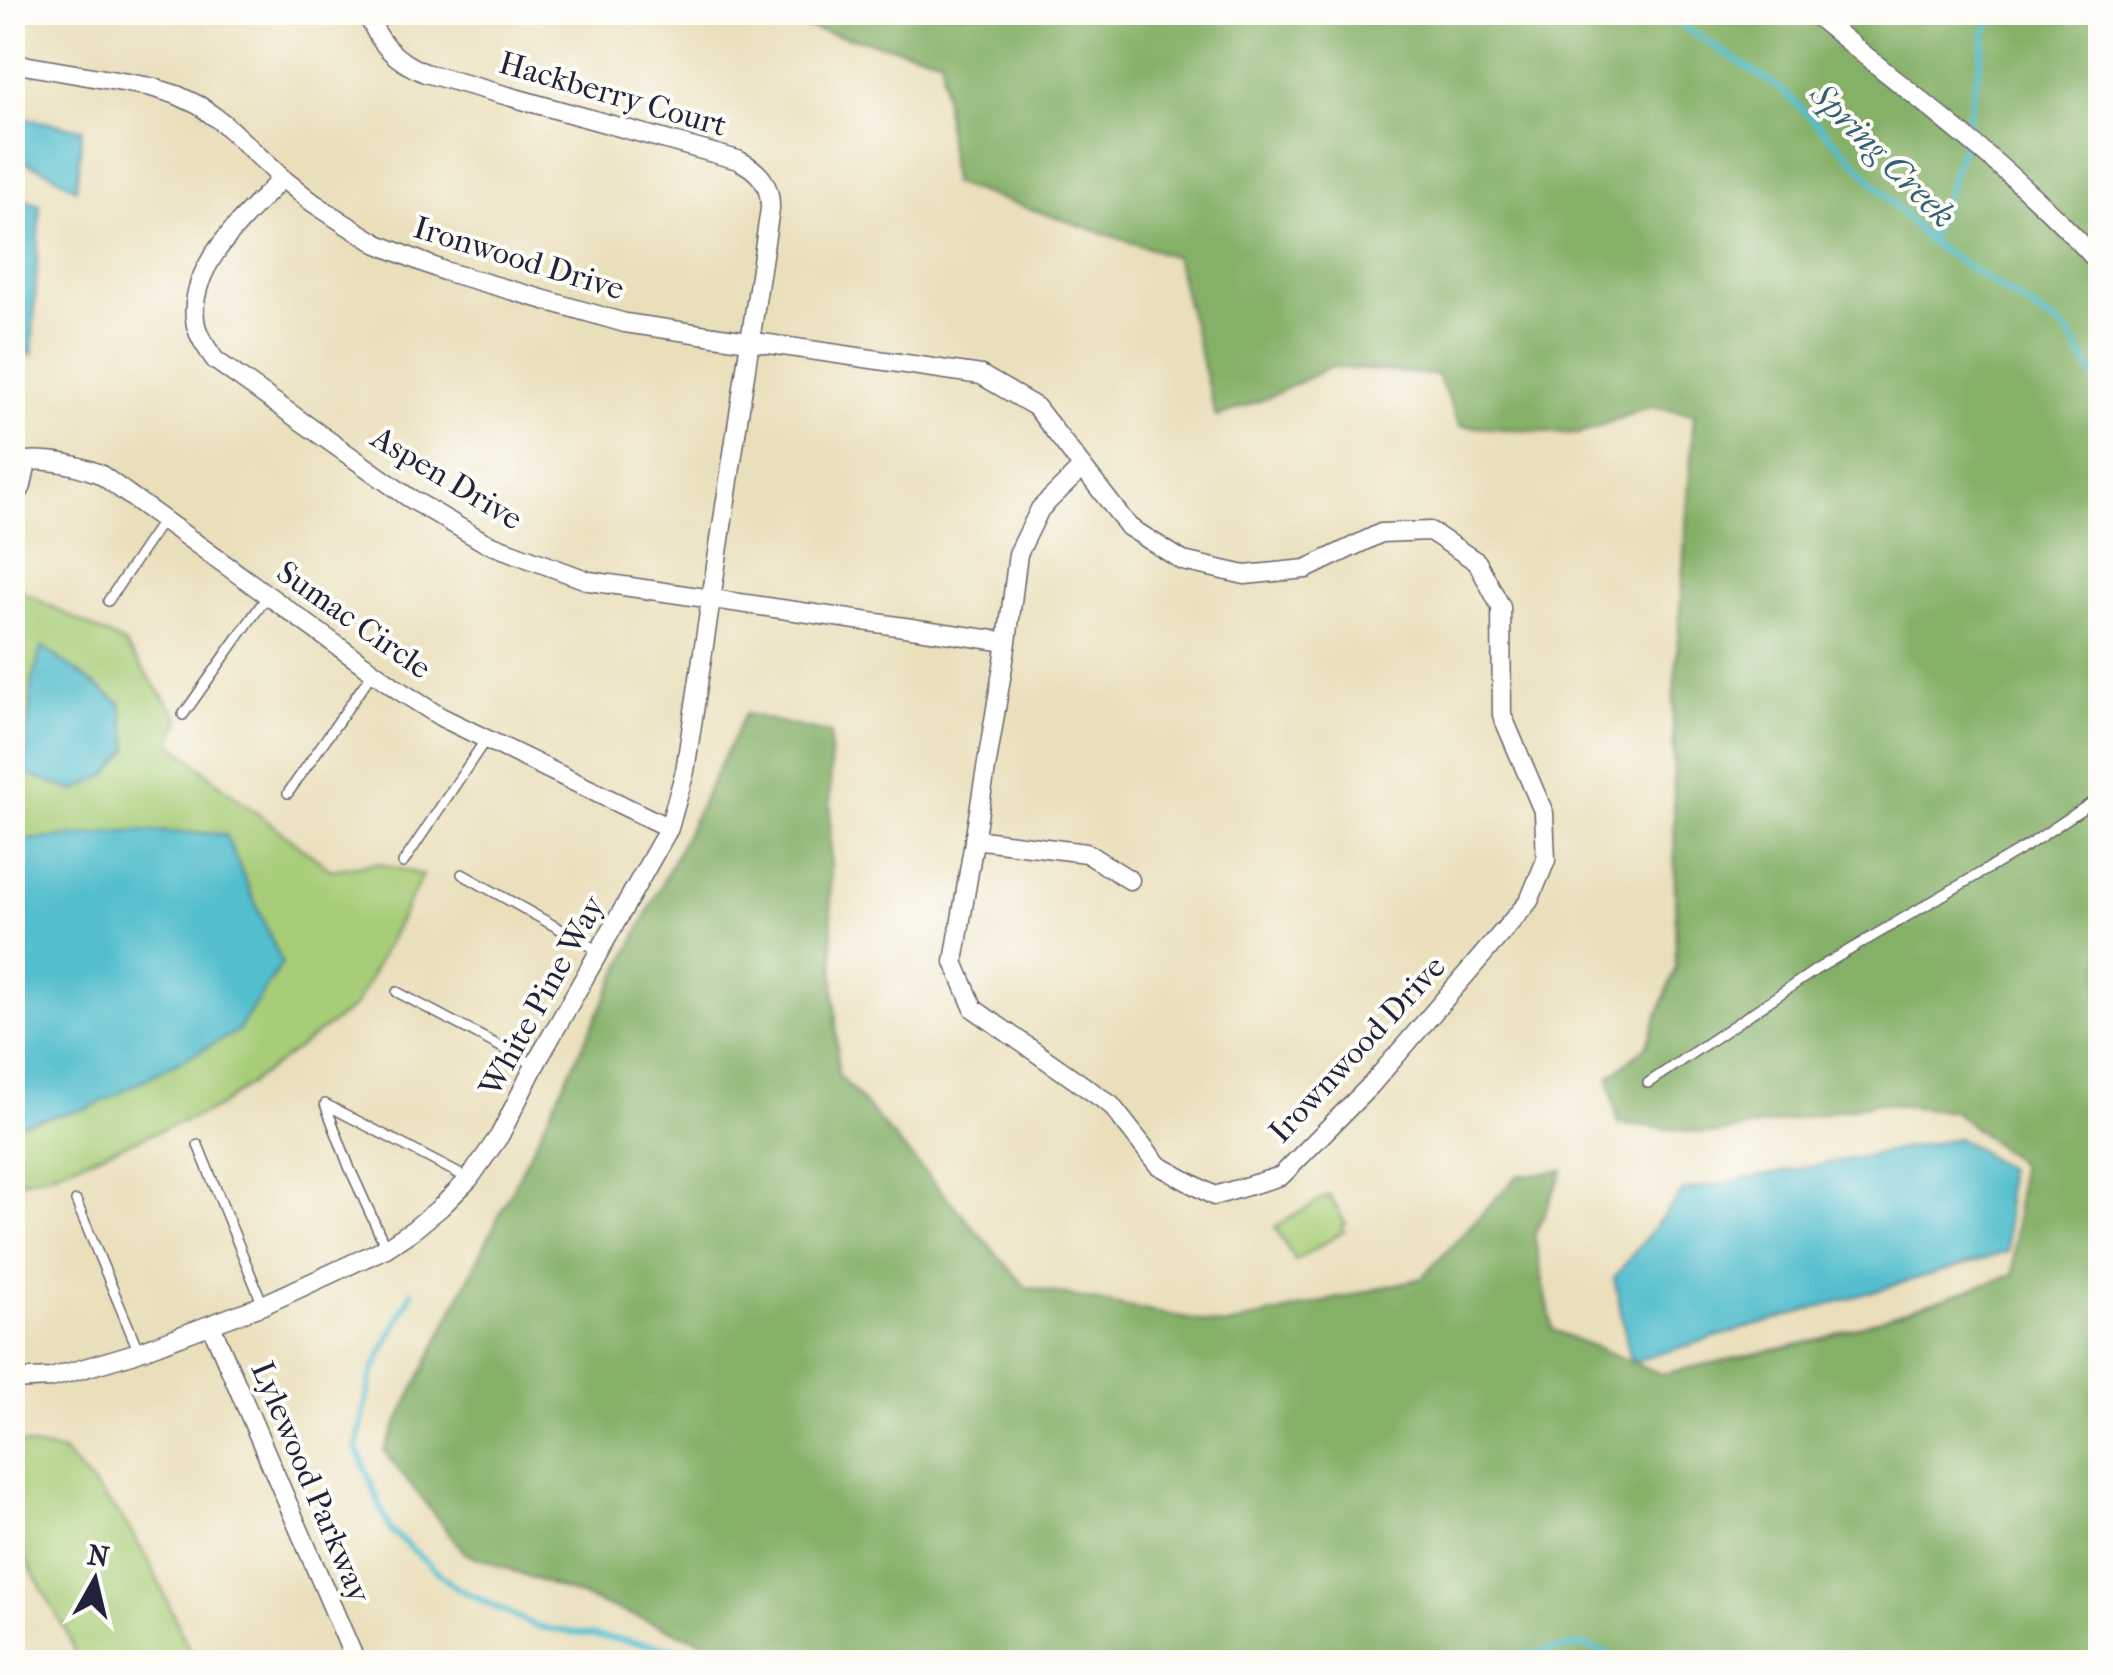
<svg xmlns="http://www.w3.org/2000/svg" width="2113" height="1675" font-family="'IM FELL French Canon',serif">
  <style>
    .green { fill: #a7cd78; stroke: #64785a; stroke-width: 2.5 }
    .forest { fill: #85b068; stroke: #546952; stroke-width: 2.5 }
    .water { fill: #52becd; stroke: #3a7084; stroke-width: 2.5 }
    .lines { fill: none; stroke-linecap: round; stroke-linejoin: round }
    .stream { stroke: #52becd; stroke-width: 6 }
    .lane-casing { stroke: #686468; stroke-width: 12 }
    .street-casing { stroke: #686468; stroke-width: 21 }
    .lane { stroke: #fff; stroke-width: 9 }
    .street { stroke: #fff; stroke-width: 18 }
    .labels { text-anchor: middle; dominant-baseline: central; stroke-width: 8; stroke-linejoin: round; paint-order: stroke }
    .street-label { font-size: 32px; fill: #22223b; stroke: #fdfcf7 }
    .water-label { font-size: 35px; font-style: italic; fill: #356075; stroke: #fdfcf7 }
  </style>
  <rect width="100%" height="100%" fill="#fdfcf7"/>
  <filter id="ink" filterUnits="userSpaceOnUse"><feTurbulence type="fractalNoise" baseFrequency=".01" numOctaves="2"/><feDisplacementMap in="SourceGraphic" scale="20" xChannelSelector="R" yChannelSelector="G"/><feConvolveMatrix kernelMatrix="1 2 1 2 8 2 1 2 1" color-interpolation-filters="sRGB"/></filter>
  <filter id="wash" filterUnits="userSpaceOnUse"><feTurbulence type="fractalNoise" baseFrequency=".0048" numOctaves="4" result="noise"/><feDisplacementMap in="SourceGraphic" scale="40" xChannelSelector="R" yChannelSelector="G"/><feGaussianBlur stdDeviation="2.25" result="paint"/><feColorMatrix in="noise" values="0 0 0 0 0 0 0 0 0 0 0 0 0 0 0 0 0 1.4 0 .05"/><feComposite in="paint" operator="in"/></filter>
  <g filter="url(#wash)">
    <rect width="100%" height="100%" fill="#eadfbb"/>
    <path class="green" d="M 12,586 L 124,644 L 180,719 L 171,742 L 223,787 L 331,870 L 377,863 L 423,875 L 355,1006 L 217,1108 L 52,1173 L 13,1183 Z
      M 1329,1195 L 1346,1224 L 1342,1227 L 1344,1231 L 1295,1261 L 1275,1227 Z
      M 12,1442 L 63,1452 L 122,1518 L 149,1561 L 195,1662 L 78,1662 L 67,1633 L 13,1538 Z"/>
    <path class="forest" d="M 740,13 L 2100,13 L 2100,1662 L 758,1662 L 465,1553 L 384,1451 L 745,714 L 830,734 L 831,910 L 838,1074 L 1026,1287 L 1224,1326 L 1422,1278 L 1517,1176 L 1563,1171 L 1534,1236 L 1553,1330 L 1661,1374 L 1815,1341 L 2013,1275 L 2020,1164 L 1953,1111 L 1877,1103 L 1716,1134 L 1618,1123 L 1609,1078 L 1647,1045 L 1676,967 L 1673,710 L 1694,414 L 1649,407 L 1578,434 L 1460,426 L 1437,375 L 1330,367 L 1267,398 L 1216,417 L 1175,257 L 952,183 L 941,58 Z"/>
    <path class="water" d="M 12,116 L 82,129 L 76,189 L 49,172 L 13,157 Z
      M 13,195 L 40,205 L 32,355 L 13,346 Z
      M 42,646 L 121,704 L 129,749 L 108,774 L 75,791 L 24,773 L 32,681 Z
      M 139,831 L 225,834 L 282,963 L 238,1031 L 90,1108 L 13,1125 L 13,841 Z
      M 1959,1138 L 2006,1168 L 2008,1252 L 1631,1362 L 1614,1278 L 1683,1191 Z"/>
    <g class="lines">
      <path class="stream" d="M 1661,12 L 1781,89 L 1847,153 L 1928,241 L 2067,331 L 2100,386
        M 1928,241 L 1947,194 L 1964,140 L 1990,12
        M 412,1292 L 372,1373 L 357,1448 L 390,1530 L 455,1587 L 537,1627 L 736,1658 L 753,1662
        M 1493,1662 L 1504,1658 L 1583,1645 L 1630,1662"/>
    </g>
  </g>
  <g filter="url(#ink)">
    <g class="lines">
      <g class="lane-casing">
        <path id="lane" d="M 12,513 L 26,488 L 32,460
          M 108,601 L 163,520
          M 183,715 L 268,595
          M 288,793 L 373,672
          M 403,863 L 486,739
          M 462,874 L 599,951
          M 397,992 L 535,1065
          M 1648,1083 L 1817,969 L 2030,844 L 2100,797
          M 198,1145 L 263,1305
          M 76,1201 L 139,1352
          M 386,1248 L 350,1169 L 325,1104 L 469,1179"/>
      </g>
      <g class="street-casing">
        <path id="street" d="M 1812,12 C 1910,94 2015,169 2100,264
          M 12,63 L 151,87 L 177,95 L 200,106 L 223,123 L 282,178 L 312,202 L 345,224 L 378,244 L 444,271 L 625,323 L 981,375 L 1036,407 L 1129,527 L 1183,561 L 1245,575 L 1306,569 L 1381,533 L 1430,531 L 1477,562 L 1501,607 L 1502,715 L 1544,813 L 1546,860 L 1529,901 L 1371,1085 L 1281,1176 L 1214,1196 L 1158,1165 L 1111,1105 L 974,1009 L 954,962 L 1007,642 L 1018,554 L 1040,509 L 1082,468
          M 282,178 C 248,215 189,263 195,319 C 196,334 207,348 215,360 L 408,497 L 484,542 L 589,581 L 1007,642
          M 12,462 C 44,458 70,462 100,474 L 400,691 L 441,717 L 669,828
          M 974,839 L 1086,853 L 1130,880
          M 211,1325 L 356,1662
          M 12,1380 L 51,1378 L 132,1354 L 263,1305 L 386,1248 L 413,1230 L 441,1207 L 469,1179 L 500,1135 L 535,1065 L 669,828 L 685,771 L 770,209 C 771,185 760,171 738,160 L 425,73 C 395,61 378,43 367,12"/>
      </g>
      <use href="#lane" class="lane"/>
      <use href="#street" class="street"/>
    </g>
  </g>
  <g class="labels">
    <g class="street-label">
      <text transform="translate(613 94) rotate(16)">Hackberry Court</text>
      <text transform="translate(519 258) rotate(17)">Ironwood Drive</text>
      <text transform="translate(447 478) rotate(31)">Aspen Drive</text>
      <text transform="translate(354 620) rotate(35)">Sumac Circle</text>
      <text transform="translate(542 996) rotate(-61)">White Pine Way</text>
      <text transform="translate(1357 1049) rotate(-47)">Irownwood Drive</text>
      <text transform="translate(311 1482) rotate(67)">Lylewood Parkway</text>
    </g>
    <g class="water-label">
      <text transform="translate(1883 155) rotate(45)">Spring Creek</text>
    </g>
  </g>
  <rect width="2113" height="1675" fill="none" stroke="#fdfcf7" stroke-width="50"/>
  <g transform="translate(95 1580) rotate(8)" stroke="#fdfcf7" stroke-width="8" paint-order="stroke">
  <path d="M0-8L18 38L0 25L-18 38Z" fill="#22223b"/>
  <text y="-15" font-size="28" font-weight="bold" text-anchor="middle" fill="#22223b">N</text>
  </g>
</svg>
